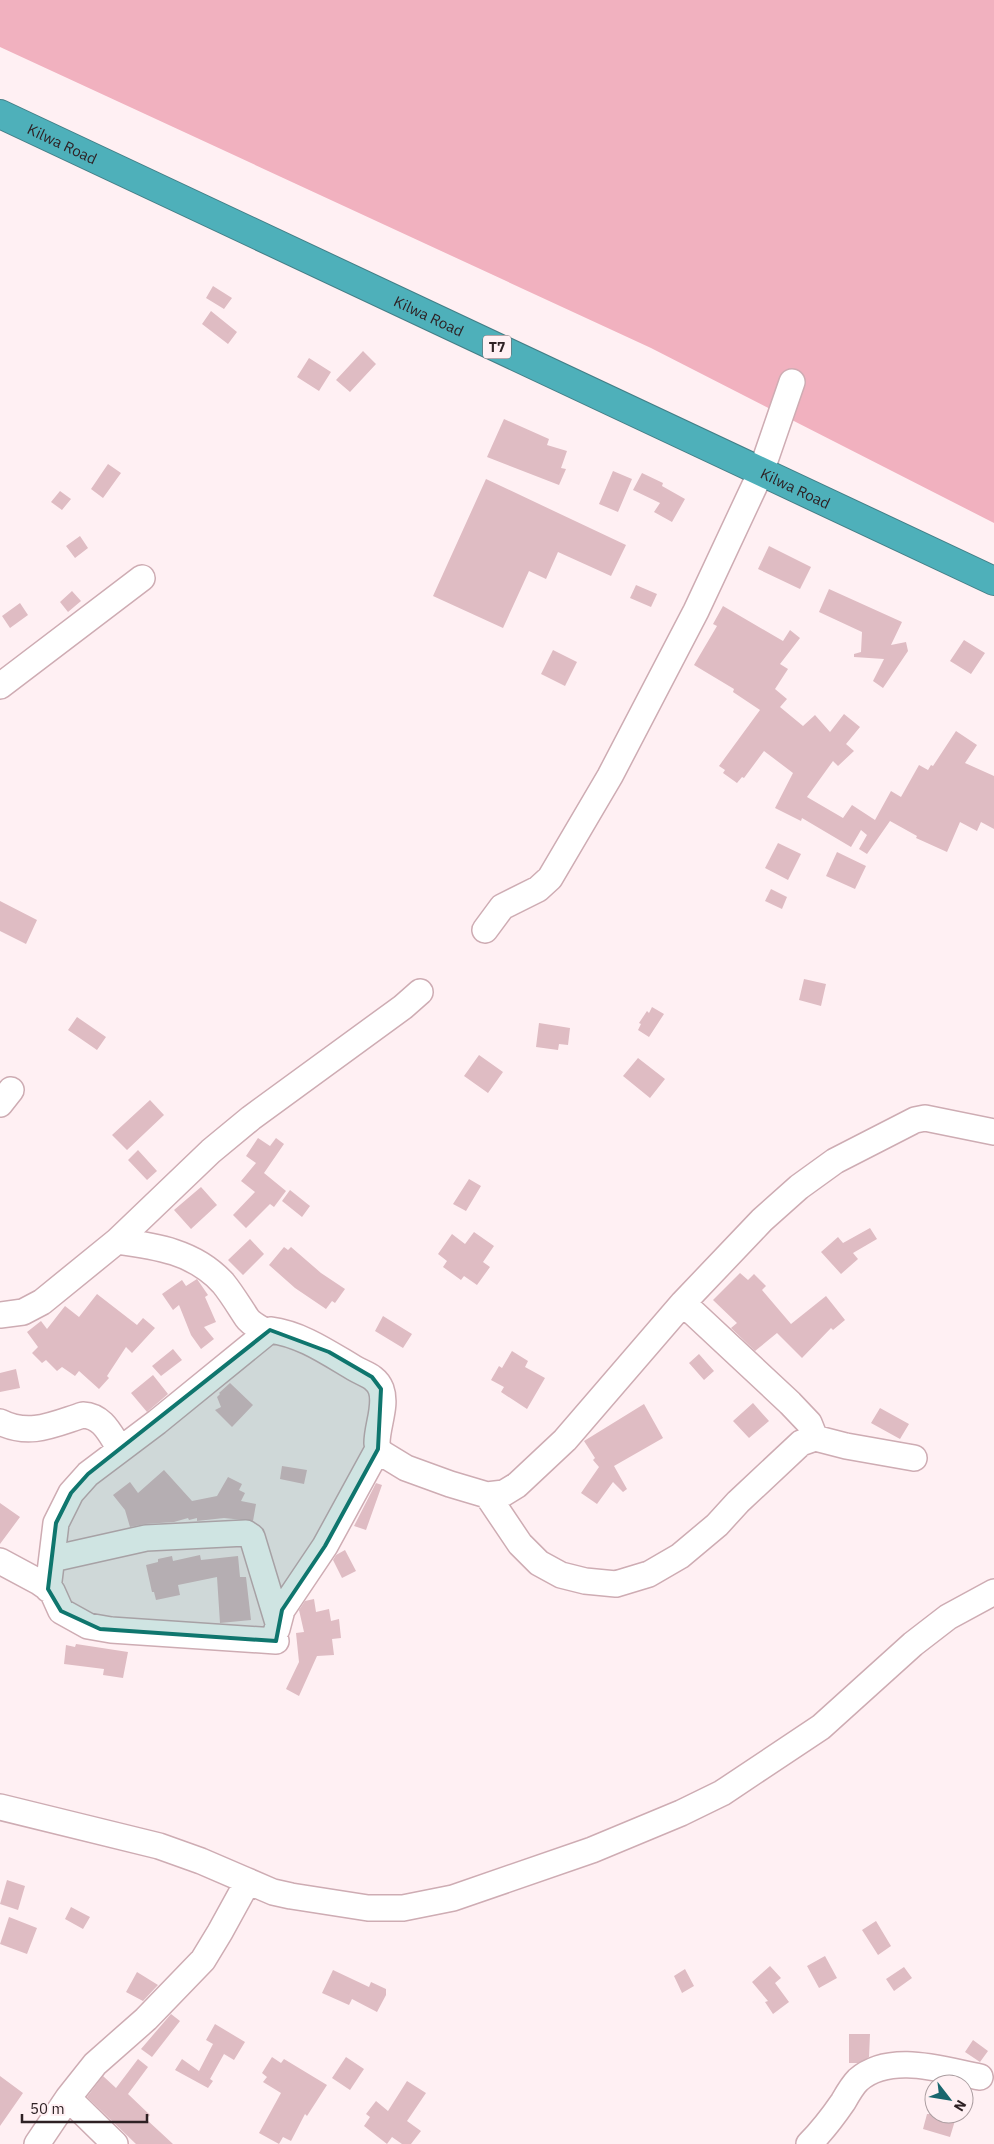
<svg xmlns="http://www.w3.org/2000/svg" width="994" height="2144" font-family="'IBM Plex Sans',sans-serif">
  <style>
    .green { fill: #f1b1bf }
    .building { fill: #dfbcc3 }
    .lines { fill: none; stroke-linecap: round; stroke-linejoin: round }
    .minor-casing { stroke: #ceacb3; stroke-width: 28 }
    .highway-casing { stroke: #437e86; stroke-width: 30 }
    .minor { stroke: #fff; stroke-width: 25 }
    .highway { stroke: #4eb0ba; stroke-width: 28 }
    .marked { fill: #0f766e; fill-opacity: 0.2; stroke: #0f766e; stroke-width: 4; stroke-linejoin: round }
    .labels { text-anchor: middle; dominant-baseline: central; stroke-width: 4; stroke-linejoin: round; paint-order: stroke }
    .shield { fill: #fff0f3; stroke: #6d5f62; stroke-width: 1 }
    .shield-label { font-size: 14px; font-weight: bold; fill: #2e2124 }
    .street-label { font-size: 15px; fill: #2e2124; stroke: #fff0f3 }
  </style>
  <rect width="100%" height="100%" fill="#fff0f3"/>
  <path class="green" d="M 0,0 L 994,0 L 994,523 L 651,348 L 0,47 Z"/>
  <path class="building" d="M 213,286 L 232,298 L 224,309 L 206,298 Z
    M 211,311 L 237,332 L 228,344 L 202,324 Z
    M 363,351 L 376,364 L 350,392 L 336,380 Z
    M 309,358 L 331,372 L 319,391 L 297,377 Z
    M 504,419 L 549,439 L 547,445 L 567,451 L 561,468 L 566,469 L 559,485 L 487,457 Z
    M 108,464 L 121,473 L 103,498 L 91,489 Z
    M 613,471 L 632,479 L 618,512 L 599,504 Z
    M 642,473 L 663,483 L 662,486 L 685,499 L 672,522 L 654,512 L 660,503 L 633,490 Z
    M 486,479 L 626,545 L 611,576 L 558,552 L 546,579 L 529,571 L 503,628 L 433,596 Z
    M 60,491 L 71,499 L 62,510 L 51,502 Z
    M 80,536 L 88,548 L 75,558 L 66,546 Z
    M 769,546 L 811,567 L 800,589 L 758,569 Z
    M 636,585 L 657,594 L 651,607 L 630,598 Z
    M 829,589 L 902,622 L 891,645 L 906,642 L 908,651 L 883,688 L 873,681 L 884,659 L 854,657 L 854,654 L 861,652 L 862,632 L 819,612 Z
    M 72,591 L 81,601 L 68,612 L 60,602 Z
    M 20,603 L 28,615 L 10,628 L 2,616 Z
    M 723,606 L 783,641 L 790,630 L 800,638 L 780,664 L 788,669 L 775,689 L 787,699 L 780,707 L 803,726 L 815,715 L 830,732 L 844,714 L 860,727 L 846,744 L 854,751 L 838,766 L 833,761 L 807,797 L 843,818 L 852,805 L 875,820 L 891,791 L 901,797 L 919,765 L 928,770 L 931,765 L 933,766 L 956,731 L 977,745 L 965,763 L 994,776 L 994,829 L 981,822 L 977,831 L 960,822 L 947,852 L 916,838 L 917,836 L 890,821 L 867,854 L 859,849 L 867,835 L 861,830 L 851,847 L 802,818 L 801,821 L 775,808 L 793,773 L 764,751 L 744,778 L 742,777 L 737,783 L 723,773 L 725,770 L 719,766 L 760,710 L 733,692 L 734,689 L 694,665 L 717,626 L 713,624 Z
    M 964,640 L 985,653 L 971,674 L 950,661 Z
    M 553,650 L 577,662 L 565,686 L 541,674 Z
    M 778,843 L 801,854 L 788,880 L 765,868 Z
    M 837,852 L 866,866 L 855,889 L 826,876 Z
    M 771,889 L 787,897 L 782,909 L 765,901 Z
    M 0,901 L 37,920 L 26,944 L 0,931 Z
    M 804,979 L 826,984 L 821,1006 L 799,1000 Z
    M 652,1007 L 664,1014 L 649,1037 L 638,1030 L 641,1024 L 639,1023 L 647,1011 L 649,1013 Z
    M 77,1017 L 106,1037 L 97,1050 L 68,1030 Z
    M 539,1023 L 570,1028 L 568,1045 L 559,1044 L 558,1050 L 536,1047 Z
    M 479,1055 L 503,1072 L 488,1093 L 464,1076 Z
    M 638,1058 L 665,1079 L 650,1098 L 623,1076 Z
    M 150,1100 L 164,1115 L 127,1150 L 112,1135 Z
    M 258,1138 L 270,1146 L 276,1138 L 284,1144 L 264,1173 L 286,1191 L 274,1207 L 270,1204 L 246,1228 L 233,1215 L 255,1192 L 241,1181 L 256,1163 L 246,1156 Z
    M 138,1150 L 157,1171 L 147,1180 L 128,1160 Z
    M 469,1179 L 481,1186 L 466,1211 L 453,1204 Z
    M 201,1187 L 217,1205 L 191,1229 L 174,1210 Z
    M 290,1190 L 310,1206 L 302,1217 L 282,1201 Z
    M 870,1228 L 877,1239 L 853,1253 L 858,1259 L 841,1274 L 821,1252 L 838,1237 L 843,1243 Z
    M 474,1232 L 494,1246 L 483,1262 L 490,1267 L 477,1285 L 464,1276 L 461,1280 L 443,1267 L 447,1261 L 438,1254 L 452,1234 L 465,1244 Z
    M 250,1239 L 264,1254 L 243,1275 L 228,1260 Z
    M 284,1247 L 288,1250 L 291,1247 L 321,1273 L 345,1289 L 335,1303 L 332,1301 L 326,1309 L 295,1288 L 269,1265 Z
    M 740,1273 L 748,1280 L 754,1274 L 766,1286 L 762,1290 L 791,1324 L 826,1296 L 845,1320 L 833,1330 L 831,1328 L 802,1358 L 777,1333 L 755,1351 L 731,1328 L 737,1323 L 713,1300 Z
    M 197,1279 L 208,1295 L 205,1297 L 216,1322 L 204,1327 L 214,1339 L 201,1349 L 191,1335 L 179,1305 L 173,1310 L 162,1294 L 182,1280 L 186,1286 Z
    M 97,1294 L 137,1325 L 143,1318 L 155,1328 L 132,1353 L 126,1347 L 107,1376 L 109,1378 L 99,1389 L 79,1371 L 75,1376 L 62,1367 L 57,1371 L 46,1360 L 42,1363 L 32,1353 L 38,1347 L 27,1332 L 41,1321 L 47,1329 L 65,1306 L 79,1317 Z
    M 383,1316 L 412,1334 L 403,1348 L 375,1331 Z
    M 173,1349 L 182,1360 L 161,1376 L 152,1366 Z
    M 512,1351 L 528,1361 L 525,1367 L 545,1378 L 527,1409 L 501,1392 L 504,1387 L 491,1380 L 499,1366 L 502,1368 Z
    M 699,1354 L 714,1371 L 704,1380 L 689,1363 Z
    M 16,1369 L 20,1388 L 0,1392 L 0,1373 Z
    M 153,1375 L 168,1394 L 147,1412 L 131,1393 Z
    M 230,1383 L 253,1405 L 232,1427 L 215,1410 L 221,1407 L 217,1397 L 220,1394 L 219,1393 Z
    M 753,1403 L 769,1421 L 749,1438 L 733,1421 Z
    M 644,1404 L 663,1438 L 614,1466 L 627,1489 L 623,1492 L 613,1482 L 597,1504 L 581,1493 L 599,1467 L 593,1460 L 595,1458 L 584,1441 Z
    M 880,1408 L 909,1424 L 900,1439 L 871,1423 Z
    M 282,1466 L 307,1470 L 304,1484 L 280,1479 Z
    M 164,1470 L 192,1501 L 217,1496 L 228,1477 L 242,1484 L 239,1490 L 245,1493 L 241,1501 L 256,1504 L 253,1521 L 224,1518 L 197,1521 L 197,1518 L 189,1520 L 188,1518 L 174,1522 L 145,1524 L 130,1527 L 125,1510 L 113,1495 L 130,1482 L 138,1493 Z
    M 376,1483 L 382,1485 L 366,1530 L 354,1526 Z
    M 0,1503 L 20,1517 L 0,1544 Z
    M 345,1550 L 356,1571 L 342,1578 L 333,1560 L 336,1555 Z
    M 200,1555 L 201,1560 L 238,1556 L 240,1577 L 246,1577 L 251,1620 L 220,1623 L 217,1577 L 178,1585 L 180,1595 L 156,1600 L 154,1592 L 152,1592 L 146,1565 L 158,1562 L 158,1559 L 172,1556 L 173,1561 Z
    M 314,1599 L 316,1612 L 329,1609 L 331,1621 L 339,1619 L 341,1638 L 332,1639 L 334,1655 L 317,1656 L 299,1696 L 286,1689 L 299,1662 L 296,1633 L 304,1632 L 299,1610 L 305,1601 Z
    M 76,1644 L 128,1652 L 123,1678 L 103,1675 L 104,1669 L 64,1664 L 66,1645 L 75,1647 Z
    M 7,1880 L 25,1886 L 18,1910 L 0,1904 Z
    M 71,1907 L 90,1917 L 83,1929 L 65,1919 Z
    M 9,1917 L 37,1928 L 27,1954 L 0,1944 Z
    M 876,1921 L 891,1946 L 878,1955 L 862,1930 Z
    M 825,1956 L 837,1978 L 819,1988 L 807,1966 Z
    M 770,1966 L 781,1978 L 775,1983 L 789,2002 L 773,2014 L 765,2002 L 768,2001 L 752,1982 Z
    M 904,1967 L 912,1978 L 894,1991 L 886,1979 Z
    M 685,1969 L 694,1986 L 682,1993 L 674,1976 Z
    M 333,1970 L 369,1987 L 371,1982 L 386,1989 L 386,1995 L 377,2012 L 352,1999 L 349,2005 L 322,1993 Z
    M 137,1972 L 158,1985 L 143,2001 L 126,1992 Z
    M 171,2014 L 180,2021 L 152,2057 L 141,2049 Z
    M 215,2024 L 245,2042 L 234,2060 L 224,2054 L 210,2079 L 213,2081 L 208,2088 L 175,2070 L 182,2059 L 199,2071 L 213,2044 L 206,2040 Z
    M 849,2034 L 870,2034 L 869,2057 L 858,2063 L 849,2063 Z
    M 973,2040 L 988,2051 L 980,2062 L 965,2052 Z
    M 272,2057 L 281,2063 L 284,2059 L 327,2085 L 307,2116 L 305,2114 L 291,2141 L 283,2137 L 279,2144 L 259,2133 L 281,2093 L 263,2082 L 267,2077 L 262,2073 Z
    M 346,2057 L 364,2069 L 350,2090 L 332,2078 Z
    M 138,2059 L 148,2067 L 128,2094 L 150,2115 L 146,2119 L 173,2144 L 136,2144 L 87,2097 L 103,2076 L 116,2088 Z
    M 0,2076 L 23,2093 L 0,2126 Z
    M 407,2081 L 426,2093 L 407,2121 L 421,2131 L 411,2144 L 402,2144 L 392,2137 L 387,2144 L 364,2126 L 370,2117 L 366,2114 L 376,2101 L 388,2111 Z
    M 927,2114 L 957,2114 L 950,2137 L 923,2129 Z"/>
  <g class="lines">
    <g class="minor-casing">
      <path id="minor" d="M 0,686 L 142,578
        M 485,930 L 502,907 L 538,889 L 550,878 L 610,776 L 696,611 L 761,472 L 792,382
        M 0,1104 L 11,1090
        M 117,1241 C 156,1246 195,1252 223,1283 C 232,1294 239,1306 247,1318 C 251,1324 260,1328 266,1332
        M 683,1303 L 790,1403 L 809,1423 L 815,1438
        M 0,1315 L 23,1312 L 42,1302 L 117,1241 L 211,1151 L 251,1118 L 403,1007 L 420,992
        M 0,1422 C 30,1437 54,1424 83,1415 C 103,1416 110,1434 120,1449
        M 487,1495 L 520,1544 L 539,1563 L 561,1575 L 585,1581 L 616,1584 L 649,1574 L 680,1556 L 717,1525 L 738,1502 L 801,1443 L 815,1438 L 846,1446 L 914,1458
        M 52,1559 L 146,1538 L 246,1533 L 252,1537 L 278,1623
        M 0,1561 L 39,1582 L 52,1591 L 61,1611 L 88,1626 L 111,1630 L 276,1641
        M 48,1589 L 56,1523 L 71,1493 L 88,1474 L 157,1422 L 270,1330 C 301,1334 327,1352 354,1368 C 364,1374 376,1376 381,1389 C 387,1405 377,1426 377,1443 L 378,1449 L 383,1454 L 406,1468 L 450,1484 L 487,1495 L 504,1493 L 517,1485 L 565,1440 L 683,1303 L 762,1220 L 799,1187 L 835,1161 L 915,1120 L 925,1118 L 994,1132
        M 277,1629 L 282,1610 L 325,1546 L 378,1449
        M 0,1807 L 159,1846 L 201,1861 L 273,1892 L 291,1896 L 368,1908 L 403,1908 L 453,1898 L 592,1850 L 681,1813 L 722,1793 L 821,1727 L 913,1644 L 948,1617 L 994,1592
        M 68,2098 L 115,2144
        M 37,2144 L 68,2098 L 95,2064 L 146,2019 L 203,1960 L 220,1932 L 248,1881
        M 809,2144 C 822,2131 832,2118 843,2102 C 847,2095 852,2086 858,2080 C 890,2052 943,2070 980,2077"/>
    </g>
    <g class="highway-casing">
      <g id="highway">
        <path id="s1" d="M 0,114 L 994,581"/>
      </g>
    </g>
    <use href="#minor" class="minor"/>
    <use href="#highway" class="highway"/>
  </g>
  <path class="marked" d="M 270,1330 L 329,1352 L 372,1377 L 381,1389 L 378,1449 L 325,1546 L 282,1610 L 276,1641 L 100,1629 L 61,1611 L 48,1589 L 56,1523 L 71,1493 L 88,1474 Z"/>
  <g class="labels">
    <rect class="shield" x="483" y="335.5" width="28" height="23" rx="4"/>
    <g class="shield-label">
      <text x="497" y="347">T7</text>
    </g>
    <g class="street-label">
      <text stroke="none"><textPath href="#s1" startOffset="69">Kilwa Road</textPath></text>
      <text stroke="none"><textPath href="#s1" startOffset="474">Kilwa Road</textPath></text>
      <text stroke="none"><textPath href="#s1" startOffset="879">Kilwa Road</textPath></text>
    </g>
  </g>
  <g transform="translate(949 2099) rotate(121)"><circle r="24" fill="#fff0f3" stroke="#ab9da0"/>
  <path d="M0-4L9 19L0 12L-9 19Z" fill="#19666e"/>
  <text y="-8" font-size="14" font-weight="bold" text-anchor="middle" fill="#2e2124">N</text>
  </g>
  <path d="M22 2114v8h125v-8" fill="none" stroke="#2e2124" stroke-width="2.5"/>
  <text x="30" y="2114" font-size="15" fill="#2e2124" stroke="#fff0f3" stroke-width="4" paint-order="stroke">50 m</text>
</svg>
